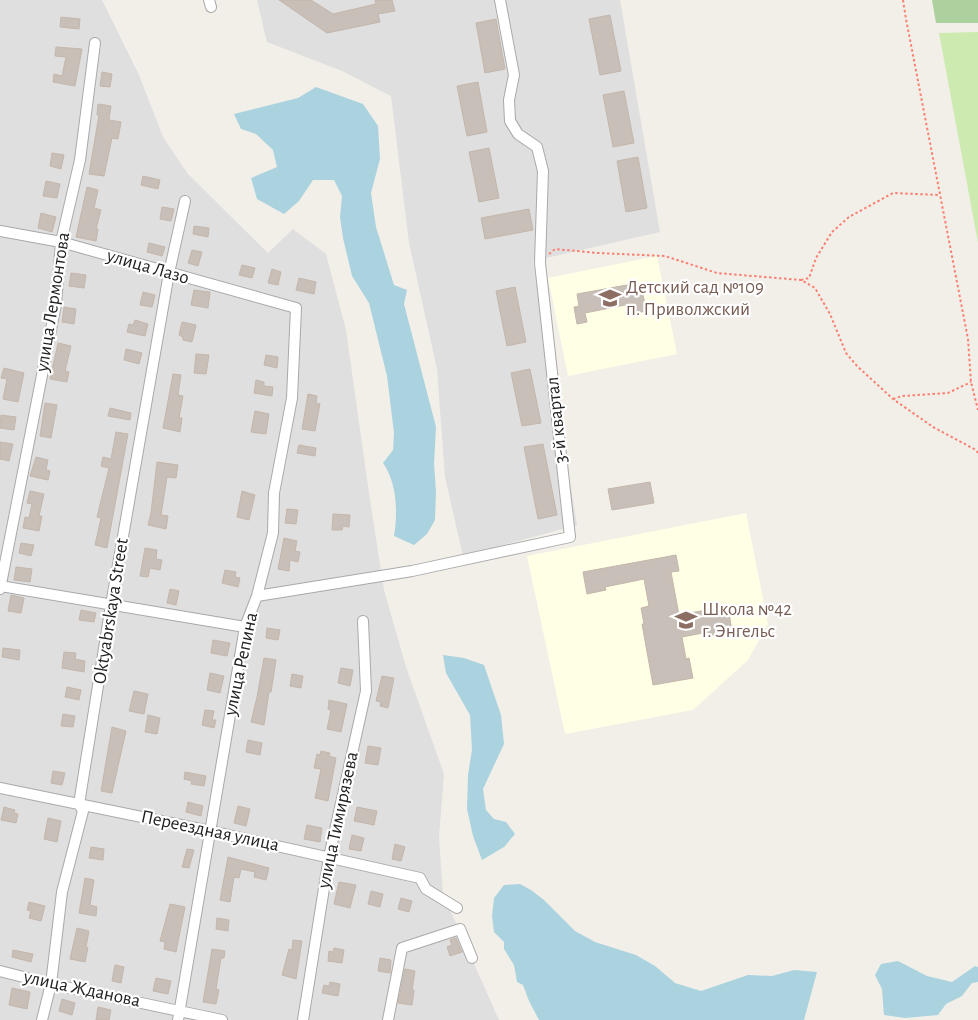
<svg xmlns="http://www.w3.org/2000/svg" width="978" height="1020" font-family="'Alegreya Sans',sans-serif">
  <style>
    .residential { fill: #e0dfdf }
    .education { fill: #ffffe5 }
    .grass { fill: #cdebb0 }
    .forest { fill: #add19e }
    .water { fill: #aad3df }
    .building { fill: #c7bfb8; stroke: #c4b6ab }
    .lines { fill: none; stroke-linecap: round; stroke-linejoin: round }
    .minor-casing { stroke: #a9a9a9; stroke-width: 12 }
    .path { stroke: #fa8072; stroke-width: 2; stroke-dasharray: 2.5 2.5; stroke-linecap: butt }
    .minor { stroke: #fff; stroke-width: 10 }
    .labels { text-anchor: middle; dominant-baseline: central; stroke-width: 4.5; stroke-linejoin: round; paint-order: stroke }
    .street-label { font-size: 19px; fill: #222; stroke: #fff }
    .education-label { font-size: 19px; fill: #785e54; stroke: #fff; text-anchor: start }
  </style>
  <rect width="100%" height="100%" fill="#f2efe9"/>
  <path class="residential" d="M 0,0 L 102,0 L 139,75 L 163,137 L 188,174 L 268,253 L 293,229 L 326,254 L 346,330 L 369,493 L 384,590 L 406,667 L 444,774 L 439,837 L 443,894 L 499,1020 L 0,1020 Z
    M 257,0 L 620,0 L 660,232 L 533,261 L 577,525 L 463,556 L 445,477 L 437,369 L 409,243 L 391,96 L 342,71 L 267,42 Z"/>
  <path class="education" d="M 657,256 L 677,354 L 568,376 L 548,278 Z
    M 746,513 L 768,624 L 748,660 L 693,710 L 565,734 L 527,556 Z"/>
  <path class="grass" d="M 978,32 L 978,243 L 939,33 Z"/>
  <path class="forest" d="M 932,0 L 978,0 L 978,23 L 936,23 Z"/>
  <path class="water" d="M 316,87 L 363,104 L 378,126 L 380,159 L 371,193 L 376,227 L 394,285 L 407,290 L 404,304 L 436,427 L 434,463 L 436,492 L 435,520 L 427,534 L 414,545 L 394,536 C 398,512 397,483 383,463 L 393,450 L 394,433 L 387,376 L 369,303 L 352,276 L 343,238 L 340,217 L 342,196 L 334,180 L 313,180 L 299,201 L 284,214 L 257,199 L 251,178 L 277,167 L 273,150 L 256,134 L 241,129 L 234,114 L 298,98 Z
    M 443,655 L 464,658 L 484,665 L 501,715 L 504,744 L 483,789 L 486,810 L 494,819 L 506,822 L 515,834 L 504,847 L 482,860 L 473,836 L 467,809 L 468,775 L 472,750 L 470,715 L 446,673 Z
    M 520,884 L 531,890 L 544,900 L 575,931 L 595,942 L 636,955 L 655,966 L 675,983 L 701,991 L 748,975 L 772,976 L 794,970 L 817,972 L 804,1020 L 539,1020 L 529,1001 L 523,985 L 517,982 L 514,965 L 504,949 L 504,942 L 494,932 L 492,916 L 494,898 L 504,885 Z
    M 898,961 L 927,976 L 952,982 L 975,966 L 978,967 L 978,982 L 972,983 L 962,996 L 946,1004 L 938,1015 L 905,1018 L 884,1015 L 882,989 L 875,975 L 881,964 Z"/>
  <path class="building" d="M 279,0 L 311,0 L 333,14 L 376,4 L 375,0 L 392,0 L 395,11 L 378,14 L 380,22 L 327,33 Z
    M 610,15 L 621,71 L 600,75 L 589,19 Z
    M 61,17 L 80,19 L 79,29 L 60,27 Z
    M 496,19 L 505,69 L 485,73 L 476,23 Z
    M 56,47 L 82,49 L 75,86 L 53,82 L 54,74 L 62,76 L 66,57 L 55,56 Z
    M 102,72 L 112,74 L 110,87 L 100,86 Z
    M 478,82 L 487,132 L 467,136 L 457,86 Z
    M 624,91 L 634,143 L 613,147 L 603,95 Z
    M 98,104 L 111,106 L 109,120 L 121,122 L 118,139 L 112,138 L 104,176 L 89,174 L 99,115 L 97,115 Z
    M 489,148 L 499,198 L 479,202 L 469,152 Z
    M 52,153 L 64,155 L 61,169 L 50,166 Z
    M 638,157 L 647,208 L 626,212 L 617,161 Z
    M 143,176 L 160,180 L 158,189 L 141,185 Z
    M 46,181 L 60,184 L 57,198 L 43,196 Z
    M 87,187 L 98,190 L 94,208 L 101,210 L 96,229 L 98,229 L 96,241 L 76,237 Z
    M 162,207 L 174,209 L 171,221 L 160,219 Z
    M 529,209 L 533,230 L 485,239 L 481,218 Z
    M 41,213 L 56,217 L 52,232 L 38,228 Z
    M 194,226 L 209,228 L 208,237 L 193,234 Z
    M 149,243 L 165,247 L 162,256 L 147,252 Z
    M 192,250 L 202,252 L 198,266 L 188,263 Z
    M 242,265 L 255,268 L 252,278 L 239,275 Z
    M 272,269 L 281,272 L 278,285 L 268,283 Z
    M 71,273 L 86,275 L 84,288 L 69,286 Z
    M 299,278 L 316,282 L 314,294 L 296,290 Z
    M 638,283 L 641,294 L 643,294 L 646,311 L 637,313 L 635,303 L 585,313 L 587,322 L 577,324 L 574,307 L 579,306 L 577,294 Z
    M 515,287 L 526,342 L 507,346 L 496,291 Z
    M 194,290 L 210,292 L 208,308 L 191,305 Z
    M 143,292 L 155,295 L 152,307 L 140,305 Z
    M 64,307 L 76,309 L 74,324 L 62,322 Z
    M 135,320 L 148,324 L 145,336 L 127,332 L 129,324 L 133,325 Z
    M 182,322 L 196,325 L 192,342 L 183,340 L 183,337 L 179,335 Z
    M 58,343 L 71,346 L 65,371 L 69,372 L 67,382 L 50,379 Z
    M 126,349 L 142,353 L 139,364 L 124,360 Z
    M 196,354 L 209,355 L 206,374 L 194,373 Z
    M 266,355 L 278,357 L 277,368 L 264,365 Z
    M 4,368 L 24,373 L 18,402 L 3,399 L 7,379 L 1,378 Z
    M 530,369 L 541,423 L 522,426 L 511,373 Z
    M 173,374 L 181,375 L 178,395 L 183,396 L 179,418 L 182,418 L 180,432 L 163,428 Z
    M 256,380 L 264,382 L 264,386 L 273,387 L 272,396 L 254,393 Z
    M 308,394 L 317,396 L 316,403 L 320,404 L 315,431 L 302,429 Z
    M 45,403 L 57,405 L 51,438 L 40,436 Z
    M 110,408 L 131,413 L 130,420 L 108,416 Z
    M 255,411 L 269,414 L 266,434 L 251,432 Z
    M 1,415 L 16,417 L 14,430 L 0,428 Z
    M 116,432 L 128,434 L 107,548 L 95,545 L 101,518 L 97,517 L 109,468 L 101,466 L 103,457 L 111,459 Z
    M 0,442 L 13,444 L 9,461 L 0,459 Z
    M 543,444 L 557,515 L 538,519 L 524,447 Z
    M 299,445 L 316,448 L 315,456 L 297,453 Z
    M 36,457 L 48,460 L 46,470 L 50,471 L 48,480 L 30,476 Z
    M 157,462 L 178,465 L 176,478 L 167,477 L 161,515 L 168,516 L 166,529 L 148,525 L 151,513 Z
    M 650,482 L 654,503 L 612,510 L 608,489 Z
    M 30,491 L 44,494 L 39,516 L 42,516 L 39,531 L 23,528 L 25,517 L 29,518 L 32,504 L 27,503 Z
    M 242,491 L 255,495 L 249,520 L 237,517 Z
    M 287,509 L 298,510 L 296,524 L 285,523 Z
    M 333,514 L 350,515 L 349,527 L 343,526 L 342,530 L 332,530 Z
    M 284,538 L 297,541 L 295,551 L 300,552 L 298,562 L 290,560 L 289,571 L 278,569 Z
    M 21,543 L 34,545 L 31,556 L 19,553 Z
    M 145,548 L 157,550 L 156,559 L 162,560 L 160,570 L 150,568 L 148,577 L 140,576 Z
    M 676,555 L 679,571 L 671,572 L 679,615 L 728,606 L 732,632 L 709,636 L 708,632 L 682,637 L 686,659 L 689,658 L 693,678 L 653,685 L 642,624 L 644,624 L 641,608 L 649,606 L 644,579 L 605,587 L 606,590 L 587,594 L 583,572 Z
    M 16,567 L 32,569 L 30,582 L 14,580 Z
    M 225,570 L 236,572 L 235,577 L 240,578 L 238,587 L 222,583 Z
    M 170,589 L 179,591 L 176,605 L 167,603 Z
    M 11,595 L 24,598 L 21,613 L 8,611 Z
    M 81,610 L 96,613 L 94,622 L 79,620 Z
    M 267,628 L 280,630 L 278,640 L 266,638 Z
    M 213,640 L 230,643 L 227,656 L 211,653 Z
    M 3,648 L 20,650 L 19,660 L 2,657 Z
    M 64,652 L 76,653 L 75,659 L 85,661 L 84,672 L 62,668 Z
    M 264,658 L 276,660 L 271,692 L 269,692 L 264,725 L 251,722 L 257,697 Z
    M 341,668 L 353,670 L 350,686 L 338,683 Z
    M 210,673 L 224,676 L 220,693 L 207,690 Z
    M 292,674 L 303,676 L 301,688 L 290,686 Z
    M 382,676 L 394,678 L 388,708 L 380,706 L 381,702 L 376,701 Z
    M 67,687 L 81,690 L 79,700 L 65,697 Z
    M 134,691 L 148,694 L 144,714 L 129,711 Z
    M 329,700 L 347,704 L 341,732 L 327,729 L 331,710 L 328,709 Z
    M 205,710 L 214,711 L 212,720 L 216,720 L 214,728 L 202,725 Z
    M 63,714 L 75,716 L 73,727 L 61,726 Z
    M 148,715 L 160,718 L 157,734 L 145,732 Z
    M 112,727 L 126,731 L 112,793 L 101,791 Z
    M 248,740 L 262,743 L 260,755 L 246,752 Z
    M 368,746 L 381,748 L 378,765 L 365,763 Z
    M 321,751 L 330,753 L 329,756 L 336,758 L 328,801 L 315,798 L 321,769 L 314,768 L 317,754 L 320,755 Z
    M 53,771 L 65,773 L 62,785 L 51,783 Z
    M 185,772 L 206,776 L 204,786 L 191,784 L 192,781 L 184,779 Z
    M 188,802 L 203,806 L 201,816 L 186,812 Z
    M 238,806 L 250,809 L 246,826 L 234,823 Z
    M 4,807 L 15,810 L 14,813 L 18,814 L 16,823 L 1,820 Z
    M 357,807 L 377,811 L 374,825 L 354,821 Z
    M 48,818 L 61,821 L 57,842 L 44,839 Z
    M 307,825 L 322,828 L 320,842 L 304,839 Z
    M 352,835 L 364,838 L 361,851 L 349,849 Z
    M 395,844 L 405,847 L 401,861 L 392,859 Z
    M 91,847 L 104,849 L 103,860 L 89,858 Z
    M 187,849 L 194,850 L 189,868 L 182,867 Z
    M 228,857 L 269,868 L 266,880 L 254,877 L 255,872 L 241,869 L 239,878 L 234,877 L 230,902 L 220,900 Z
    M 85,878 L 94,880 L 90,905 L 97,907 L 96,916 L 79,913 Z
    M 339,882 L 356,885 L 350,908 L 334,904 Z
    M 371,891 L 383,894 L 380,907 L 368,904 Z
    M 401,898 L 412,901 L 409,912 L 398,909 Z
    M 29,902 L 45,906 L 41,921 L 29,918 L 31,911 L 27,910 Z
    M 170,904 L 185,907 L 176,952 L 164,949 L 165,942 L 160,941 Z
    M 217,918 L 229,920 L 228,931 L 216,929 Z
    M 77,928 L 89,931 L 86,947 L 88,948 L 85,962 L 70,959 Z
    M 456,938 L 462,952 L 450,956 L 447,947 L 452,945 L 450,940 Z
    M 293,940 L 302,941 L 296,979 L 282,975 L 289,949 L 292,950 Z
    M 334,948 L 344,950 L 342,963 L 328,961 L 329,951 L 333,952 Z
    M 212,949 L 225,951 L 224,958 L 221,958 L 216,989 L 219,990 L 216,1004 L 203,1002 Z
    M 13,950 L 33,954 L 31,962 L 12,957 Z
    M 380,958 L 391,960 L 390,973 L 378,971 Z
    M 115,965 L 124,967 L 121,983 L 112,981 Z
    M 405,969 L 415,971 L 412,990 L 414,990 L 412,1005 L 398,1003 Z
    M 156,978 L 171,981 L 168,994 L 153,991 Z
    M 330,982 L 340,984 L 338,996 L 322,993 L 324,985 L 329,986 Z
    M 12,988 L 30,992 L 27,1009 L 9,1005 Z
    M 62,999 L 75,1003 L 72,1015 L 59,1011 Z
    M 98,1007 L 111,1010 L 109,1020 L 96,1020 Z"/>
  <g class="lines">
    <g class="minor-casing">
      <path id="minor" d="M 209,0 L 211,7
        M 0,231 L 61,242 L 296,308 L 292,398 L 274,493 L 273,533 L 257,596 L 245,627 L 178,1020
        M 0,586 L 245,627
        M 0,589 L 56,304 L 61,242 L 80,160 L 95,43
        M 257,596 L 412,571 L 570,537 L 540,263 L 543,171 L 537,147 L 518,134 L 510,121 L 509,100 L 514,75 L 500,0
        M 0,788 L 210,831 L 420,878 L 426,889 L 457,908
        M 0,971 L 51,984 L 222,1020
        M 42,1020 L 51,984 L 62,892 L 83,811 L 79,804 L 111,605 L 169,273 L 185,201
        M 303,1020 L 329,857 L 366,691 L 363,621
        M 388,1020 L 402,948 L 460,929 L 472,958"/>
    </g>
    <path class="path" d="M 903,0 L 906,19 L 968,339 L 971,382 L 978,410
      M 549,254 L 555,249 L 598,253 L 665,256 L 717,273 L 801,280 L 815,288 L 830,314 L 846,353 L 857,366 L 893,399 L 933,427 L 976,450 L 978,453
      M 801,280 L 809,278 L 816,258 L 832,232 L 849,217 L 893,193 L 940,195
      M 893,399 L 902,396 L 948,393 L 971,382"/>
    <use href="#minor" class="minor"/>
  </g>
  <defs>
    <g id="school-bare" transform="scale(1.725)"><path d="M0-5L7-2L0 1L-7-2ZM-4 1L0 2.5L4 1V4Q0 6-4 4Z" fill="#8d6e63" stroke="#fff" stroke-width="2.5" paint-order="stroke"/></g>
  </defs>
  <g fill-rule="evenodd">
    <use href="#school-bare" x="610" y="298"/>
    <use href="#school-bare" x="686" y="620"/>
  </g>
  <g class="labels">
    <g class="street-label">
      <text transform="translate(148 267) rotate(16)">улица Лазо</text>
      <text transform="translate(53 302) rotate(-81)">улица Лермонтова</text>
      <text transform="translate(557 420) rotate(-96)">3-й квартал</text>
      <text transform="translate(111 611) rotate(-81)">Oktyabrskaya Street</text>
      <text transform="translate(241 664) rotate(-78)">улица Репина</text>
      <text transform="translate(338 820) rotate(-78)">улица Тимирязева</text>
      <text transform="translate(210 831) rotate(12)">Переездная улица</text>
      <text transform="translate(82 989) rotate(12)">улица Жданова</text>
    </g>
    <g class="education-label">
      <text x="626" y="287">Детский сад №109<tspan x="626" dy="22">п. Приволжский</tspan></text>
      <text x="702" y="609">Школа №42<tspan x="702" dy="22">г. Энгельс</tspan></text>
    </g>
  </g>
</svg>
